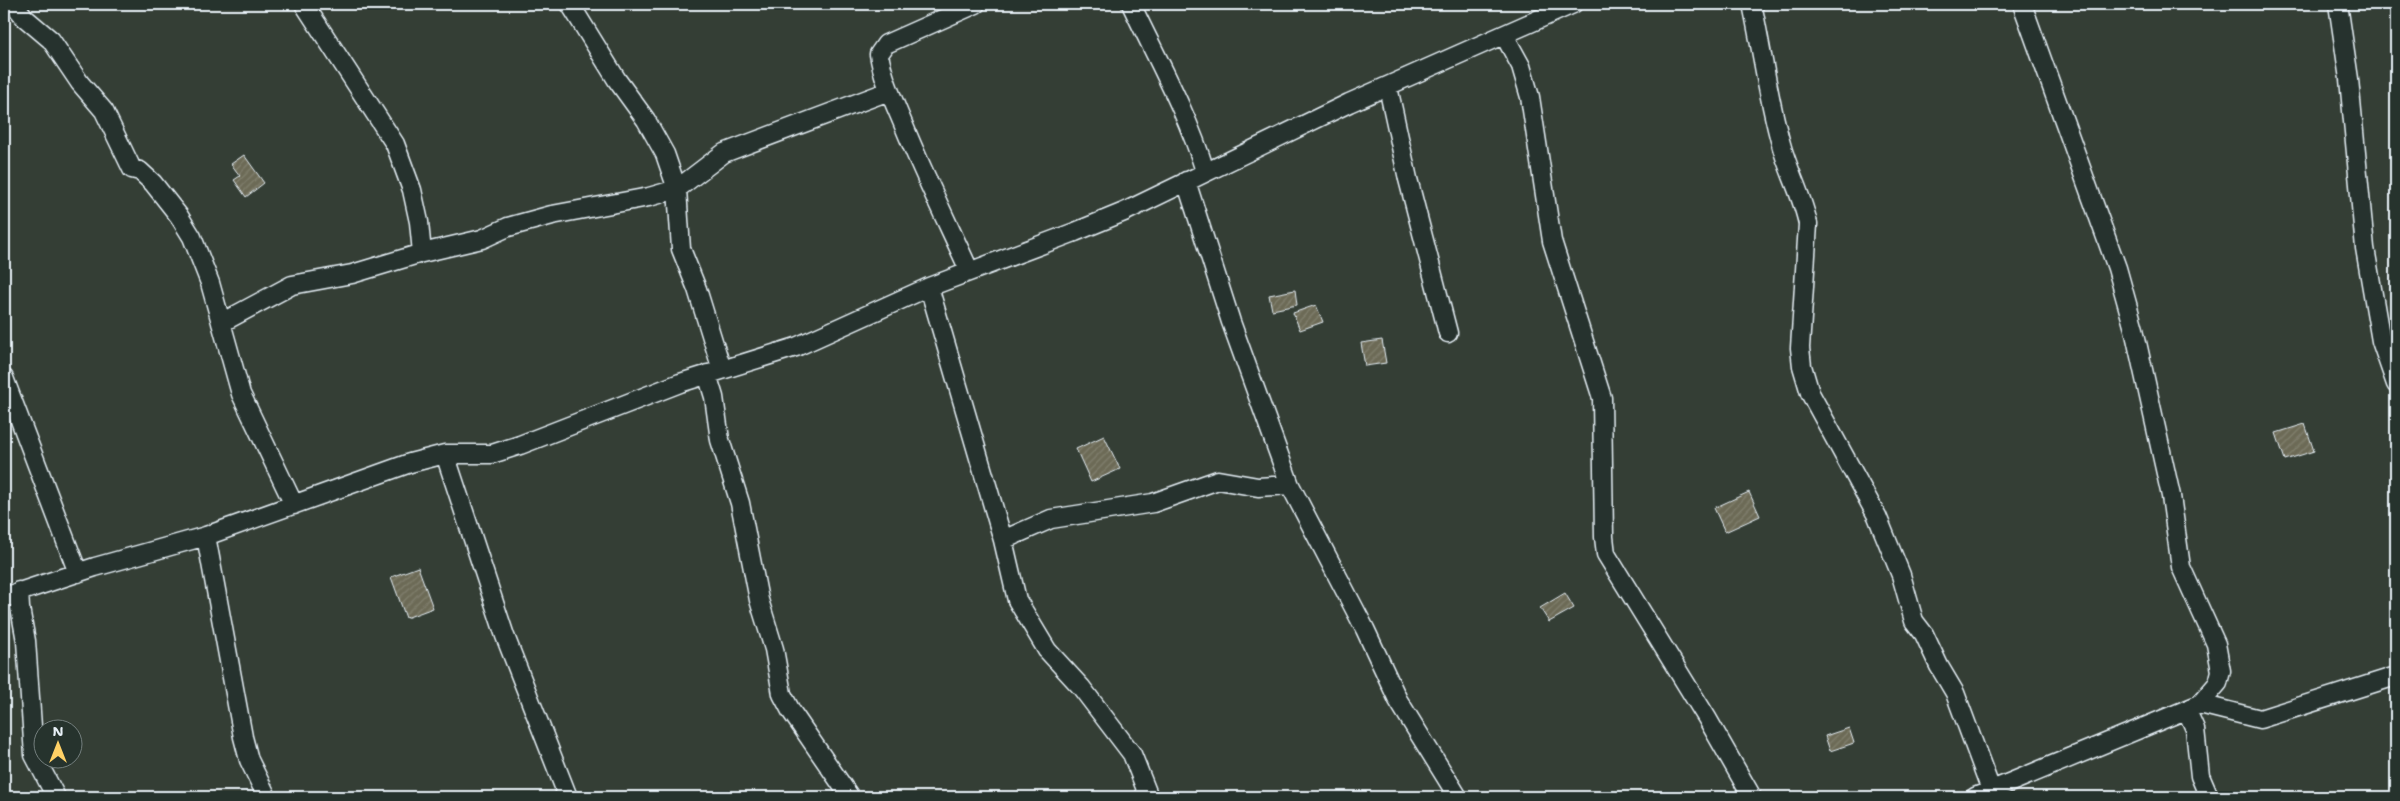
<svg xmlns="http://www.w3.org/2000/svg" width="2400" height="801" font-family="'Shantell Sans',sans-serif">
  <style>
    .building { fill: url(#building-hatch); stroke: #e8f1f8 }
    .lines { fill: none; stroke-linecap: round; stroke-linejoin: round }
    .street-casing { stroke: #e8f1f8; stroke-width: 21 }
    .street { stroke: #26332d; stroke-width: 18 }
  </style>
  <defs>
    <pattern id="building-hatch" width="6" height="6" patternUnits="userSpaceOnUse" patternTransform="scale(1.25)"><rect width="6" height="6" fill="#6c6a56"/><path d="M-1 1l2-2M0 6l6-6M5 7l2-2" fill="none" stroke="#81806f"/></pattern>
  </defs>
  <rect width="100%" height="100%" fill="#343e35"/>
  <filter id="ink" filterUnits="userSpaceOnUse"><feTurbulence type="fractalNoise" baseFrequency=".02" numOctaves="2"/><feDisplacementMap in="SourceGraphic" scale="10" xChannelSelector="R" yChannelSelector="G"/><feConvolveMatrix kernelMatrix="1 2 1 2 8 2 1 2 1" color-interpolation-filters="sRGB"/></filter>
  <g filter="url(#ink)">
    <path class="building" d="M 244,155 L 264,183 L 246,197 L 234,180 L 240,176 L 231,164 Z
      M 1295,290 L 1297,305 L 1272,310 L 1269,295 Z
      M 1316,305 L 1323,322 L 1300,330 L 1293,313 Z
      M 1382,340 L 1386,363 L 1365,366 L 1361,343 Z
      M 2305,424 L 2314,451 L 2285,460 L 2276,433 Z
      M 1104,436 L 1120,469 L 1091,482 L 1076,449 Z
      M 1749,492 L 1760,516 L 1725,532 L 1714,508 Z
      M 418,567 L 433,608 L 406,618 L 391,577 Z
      M 1565,593 L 1574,608 L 1549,622 L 1540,608 Z
      M 1849,728 L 1854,743 L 1830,751 L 1825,736 Z"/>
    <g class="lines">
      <g class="street-casing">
        <path id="street" d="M 14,4 L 25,18 L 51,40 L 80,83 L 104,111 L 132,169 L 140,171 L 153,183 L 179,216 L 192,237 L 210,283 L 241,394 L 294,505
          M 570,4 L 617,80 L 646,120 L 665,154 L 677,189 L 681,249 L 697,289 L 722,370
          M 1131,4 C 1157,59 1187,112 1205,171
          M 1752,4 C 1762,50 1768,98 1781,144 C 1788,171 1803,197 1808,224 L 1800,348 L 1802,366 L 1810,393 L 1877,516 L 1901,575 L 1914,621 L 1924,634 L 1939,666 L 1955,693 L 1991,790 L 1998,797
          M 2022,4 L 2117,268 L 2134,329 L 2171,496 L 2181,567 L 2216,644 L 2221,671 L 2218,683 L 2200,704
          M 2338,4 L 2349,79 L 2365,248 L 2381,341 L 2396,384
          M 1504,35 L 1521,66 L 1530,97 L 1552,241 L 1602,398 L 1604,537 L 1606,554 L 1707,718 L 1752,797
          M 1388,87 L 1408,179 L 1448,333
          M 1186,181 L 1231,322 L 1290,485 L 1365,629 L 1398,700 L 1458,797
          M 422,253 L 482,239 L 508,227 L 552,215 L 649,197 L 677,189 L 724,153 L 889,91
          M 969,270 C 947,222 924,175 904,126 C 894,102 883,79 879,54 L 886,44 L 976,4
          M 929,287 L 1003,540 L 1017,600 L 1047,650 L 1081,687 L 1132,754 L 1149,797
          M 221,323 L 292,285 L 352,274 L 422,253 L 419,222 L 412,190 L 395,144 L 304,4
          M 707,374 L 714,397 L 720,440 L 740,503 L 759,600 L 774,649 L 782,694 L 791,711 L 850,797
          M 4,378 L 78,573
          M 445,454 L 505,636 L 568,797
          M 206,536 L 243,737 L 249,760 L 267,797
          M 1003,540 L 1051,519 L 1153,503 L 1218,480 L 1258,487 L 1290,485
          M 19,591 L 20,608 L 26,641 L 34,755 L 56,797
          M 4,597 L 95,567 L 206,536 L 410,463 L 445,454 L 492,454 L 520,445 L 680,383 L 796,347 L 929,287 L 1075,232 L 1124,212 L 1349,103 L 1573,4
          M 2187,711 L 2195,729 L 2200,776 L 2209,797
          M 1975,797 L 2200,704 L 2260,719 L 2396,676"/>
      </g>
      <use href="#street" class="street"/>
    </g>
  </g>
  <rect width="2400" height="801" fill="none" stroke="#26332d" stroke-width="20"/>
  <rect x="10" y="10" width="2380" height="781" fill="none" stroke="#e8f1f8" stroke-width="2" filter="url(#ink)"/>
  <g transform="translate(58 744)"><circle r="24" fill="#26332d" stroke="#747f7e"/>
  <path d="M0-4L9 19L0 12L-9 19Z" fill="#ffd166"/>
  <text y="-8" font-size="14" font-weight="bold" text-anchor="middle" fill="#e8f1f8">N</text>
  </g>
</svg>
